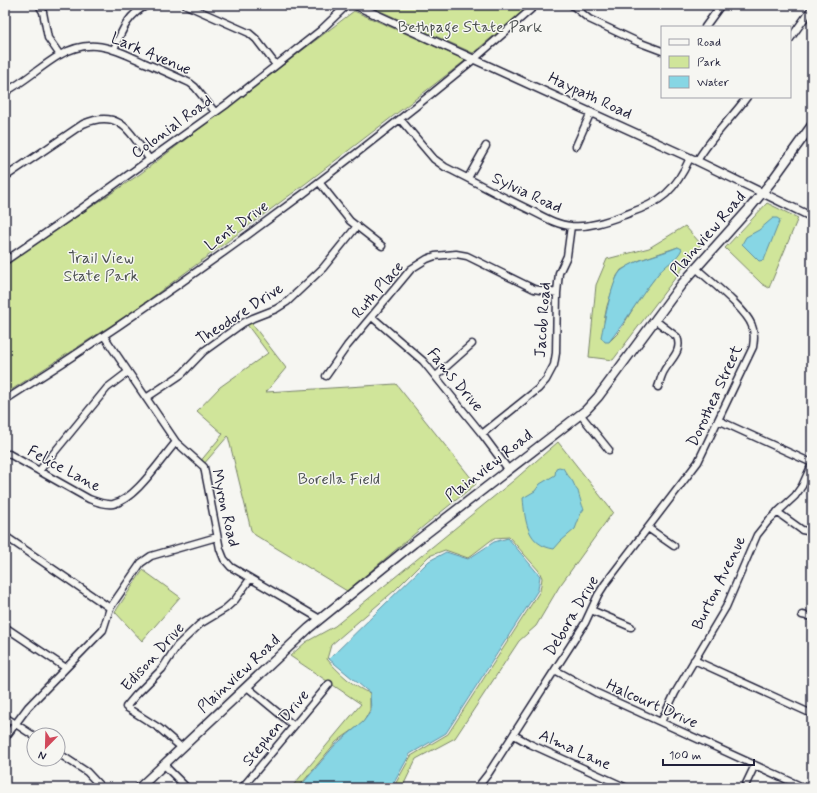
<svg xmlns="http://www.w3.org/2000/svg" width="817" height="793" font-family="Mynerve,sans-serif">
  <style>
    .green { fill: #d0e59a; stroke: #79846a; fill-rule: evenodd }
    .water { fill: #87d6e4; stroke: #5f8ea0 }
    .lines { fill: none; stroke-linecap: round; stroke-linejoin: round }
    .minor-casing { stroke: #22223b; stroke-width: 9 }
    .tertiary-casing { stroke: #22223b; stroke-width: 10 }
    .secondary-casing { stroke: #22223b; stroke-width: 11 }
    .minor { stroke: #f6f6f2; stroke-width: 6 }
    .tertiary { stroke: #f6f6f2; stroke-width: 7 }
    .secondary { stroke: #f6f6f2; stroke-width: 8 }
    .labels { text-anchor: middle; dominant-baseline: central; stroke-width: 3; stroke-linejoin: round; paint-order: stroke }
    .park-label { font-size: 16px; fill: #4e5353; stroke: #f6f6f2 }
    .street-label { font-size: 16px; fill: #22223b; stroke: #f6f6f2 }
  </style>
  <rect width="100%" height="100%" fill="#f6f6f2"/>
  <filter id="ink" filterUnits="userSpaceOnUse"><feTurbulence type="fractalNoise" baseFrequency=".025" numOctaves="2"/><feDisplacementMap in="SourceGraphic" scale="8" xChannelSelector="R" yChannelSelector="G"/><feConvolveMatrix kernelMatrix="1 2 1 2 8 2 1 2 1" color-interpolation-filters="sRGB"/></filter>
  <g filter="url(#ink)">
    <path class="green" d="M 367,5 L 531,5 L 473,53 Z
      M 354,11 L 466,60 L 305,184 L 135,310 L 5,394 L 5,265 L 140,174 Z
      M 767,203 L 798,218 L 769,288 L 762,284 L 725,248 Z
      M 685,226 L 701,244 L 613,360 L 589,357 L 596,285 L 607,259 L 649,248 ZM 678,247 L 668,264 L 660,271 L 640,297 L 619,332 L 609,342 L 604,321 L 607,306 L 617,276 L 621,270 L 640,260 Z
      M 249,320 L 286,368 L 266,392 L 396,384 L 476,484 L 425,525 L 347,591 L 255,535 L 251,530 L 228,436 L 203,465 L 199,463 L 223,434 L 197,411 L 220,387 L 268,353 L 245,322 Z
      M 558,442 L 613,512 L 559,587 L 536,626 L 519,641 L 455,738 L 416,759 L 402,788 L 393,788 L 411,756 L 448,734 L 540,591 L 542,578 L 539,571 L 509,537 L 494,538 L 468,558 L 445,550 L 429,556 L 394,591 L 331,645 L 327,659 C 337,671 356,689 370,693 L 370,710 L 363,723 L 336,742 L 298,788 L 291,788 L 361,704 L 290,656 L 306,642 L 335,626 L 513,481 Z
      M 143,570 L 180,597 L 142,641 L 115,612 Z"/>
    <path class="water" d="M 773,218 L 777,218 L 780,220 L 764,260 L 759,261 L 742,244 L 746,237 L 759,230 Z
      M 678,247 L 682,249 C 677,260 665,265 658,274 C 640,296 627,320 609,342 L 605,342 L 601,337 C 604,324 612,277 622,270 C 638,258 660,255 678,247 Z
      M 559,467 L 563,468 C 566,474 570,477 573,482 C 575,486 575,488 578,491 C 579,495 582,506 584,509 L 581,513 L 575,529 L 561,541 L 554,549 C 527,545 525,521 523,498 L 535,491 L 540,484 L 555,475 L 556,468 Z
      M 508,538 L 540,576 L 538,590 L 446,733 L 410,754 L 391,788 L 299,788 L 335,745 L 363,722 L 371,711 L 370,693 L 329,659 L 429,561 L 446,552 L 468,559 L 494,542 Z"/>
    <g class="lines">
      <g class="minor-casing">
        <path id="minor" d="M 39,5 L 43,12 L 48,38 L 60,55
          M 186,5 L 249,33 L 256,39 L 276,65
          M 572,5 L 589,19 L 638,42 L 662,51
          M 705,27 L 721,5
          M 790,39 L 812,8
          M 114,49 C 122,30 129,13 148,5
          M 5,92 C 24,82 40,67 58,56 C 91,36 115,49 145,63 C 160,69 175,76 190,83 L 195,87 L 215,112
          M 400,119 L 434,159 L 445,167 C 474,181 502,197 532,211 C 544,217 557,225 571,226 C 590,228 610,220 627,214 C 662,202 675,191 690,158
          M 576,146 L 591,112
          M 697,161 C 711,137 731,119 747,97
          M 5,177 L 83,124 C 121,108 130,133 150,160
          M 468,178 L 486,146
          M 319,182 L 350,221 L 382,246
          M 5,261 L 82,208 L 227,104 L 321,30 L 347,5
          M 372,317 L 423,361 L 482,434 L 508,469
          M 655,320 L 677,337 C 683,351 670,360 664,371 C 661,376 660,382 658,387
          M 104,336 L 176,442 L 204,467 L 220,549 L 224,559 L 231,567 L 320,619
          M 326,376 L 347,346 L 411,269 L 427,259 L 435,256 L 456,254 L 467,256 L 534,289 L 557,293
          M 436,376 L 472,344
          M 146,398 L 182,374 L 204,351 L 243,323 L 253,318 L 276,309 L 287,302 L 323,268 L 357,226
          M 5,400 C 168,297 324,183 473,60 C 494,42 515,23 536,5
          M 580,414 L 609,450
          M 718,420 L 812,463
          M 482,434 L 538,389 L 546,380 L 554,365 L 556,353 L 557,293 L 559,273 L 567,256 L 571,226
          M 9,454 L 89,499 C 97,502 104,505 113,504 C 135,500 161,459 176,442
          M 39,471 L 107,388 L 128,372
          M 777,512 L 802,530 L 812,532
          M 648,528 L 674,546
          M 5,536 L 110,608
          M 591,610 L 631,627
          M 802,615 L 812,617
          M 5,627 L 66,668
          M 694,660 L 812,714
          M 555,670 L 597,693 L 805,788
          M 247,687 L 294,726
          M 5,717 L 34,736
          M 661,722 L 675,693 L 726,607 L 757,535 L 769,520 L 795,496 L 802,486 L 812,464
          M 514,735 L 530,744 L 627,788
          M 5,738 L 28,707 L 103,630 L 110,608 L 141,563 L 151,556 L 217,537
          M 182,748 L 159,728 L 126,707 L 136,695 L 162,669 L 177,646 L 200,624 L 225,609 L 235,600 L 250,579
          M 58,753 L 87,772 L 102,788
          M 164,765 L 187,788
          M 242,788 L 329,684
          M 477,788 L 488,774 L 585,623 L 598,595 L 605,584 L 698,462 L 753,347 C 754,340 755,333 752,326 C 747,310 710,281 696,268
          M 744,788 L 755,765"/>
      </g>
      <g class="tertiary-casing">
        <path id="tertiary" d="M 355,5 L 697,161 L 812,217"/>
      </g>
      <g class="secondary-casing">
        <path id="secondary" d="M 139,788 L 309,628 L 414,543 L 586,410 L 598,397 L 681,285 L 749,209 L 771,182 L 812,125"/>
      </g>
      <use href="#minor" class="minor"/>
      <use href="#tertiary" class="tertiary"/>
      <use href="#secondary" class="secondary"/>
    </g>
  </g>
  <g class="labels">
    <g class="park-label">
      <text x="470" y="27">Bethpage State Park</text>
      <text x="101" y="258">Trail View<tspan x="101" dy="18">State Park</tspan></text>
      <text x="339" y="479">Borella Field</text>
    </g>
    <g class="street-label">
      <text transform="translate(151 54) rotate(23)">Lark Avenue</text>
      <text transform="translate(590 96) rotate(25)">Haypath Road</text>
      <text transform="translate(172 127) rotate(-36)">Colonial Road</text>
      <text transform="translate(527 193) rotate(25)">Sylvia Road</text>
      <text transform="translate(237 226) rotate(-36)">Lent Drive</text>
      <text transform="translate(708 234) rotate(-49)">Plainview Road</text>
      <text transform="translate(378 290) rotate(-49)">Ruth Place</text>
      <text transform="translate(240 314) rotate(-33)">Theodore Drive</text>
      <text transform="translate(543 320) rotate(-86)">Jacob Road</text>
      <text transform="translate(455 380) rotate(50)">Fams Drive</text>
      <text transform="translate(715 396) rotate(-65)">Dorothea Street</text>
      <text transform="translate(489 466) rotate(-38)">Plainview Road</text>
      <text transform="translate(64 469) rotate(28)">Felice Lane</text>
      <text transform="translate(225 508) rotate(77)">Myron Road</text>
      <text transform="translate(719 583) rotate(-64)">Burton Avenue</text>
      <text transform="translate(572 616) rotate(-59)">Debora Drive</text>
      <text transform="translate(153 657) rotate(-48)">Edison Drive</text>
      <text transform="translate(239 674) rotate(-43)">Plainview Road</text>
      <text transform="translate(652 704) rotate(24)">Halcourt Drive</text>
      <text transform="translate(276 728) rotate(-50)">Stephen Drive</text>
      <text transform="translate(575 750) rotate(24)">Alma Lane</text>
    </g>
  </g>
  <rect width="817" height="793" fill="none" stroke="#f6f6f2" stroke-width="20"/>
  <rect x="10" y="10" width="797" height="773" fill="none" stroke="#22223b" stroke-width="1.5" filter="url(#ink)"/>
  <rect x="661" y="26" width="130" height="72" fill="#f6f6f2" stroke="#a1a1a9"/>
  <rect x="669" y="39" width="20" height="6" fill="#f6f6f2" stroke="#a1a1a9"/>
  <text x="697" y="46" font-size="12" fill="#22223b">Road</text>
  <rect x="669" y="56" width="20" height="12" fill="#d0e59a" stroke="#a1a1a9"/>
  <text x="697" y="66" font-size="12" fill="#22223b">Park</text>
  <rect x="669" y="76" width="20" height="12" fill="#87d6e4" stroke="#a1a1a9"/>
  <text x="697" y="86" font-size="12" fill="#22223b">Water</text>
  <g transform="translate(46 747) rotate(203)"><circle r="19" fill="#f6f6f2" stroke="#a1a1a9"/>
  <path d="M0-3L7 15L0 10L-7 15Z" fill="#d1495b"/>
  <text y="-6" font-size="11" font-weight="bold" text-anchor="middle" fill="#22223b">N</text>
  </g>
  <path d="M663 759v6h91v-6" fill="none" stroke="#22223b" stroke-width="2"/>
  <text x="669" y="759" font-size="12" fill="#22223b" stroke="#f6f6f2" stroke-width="3" paint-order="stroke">100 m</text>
</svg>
